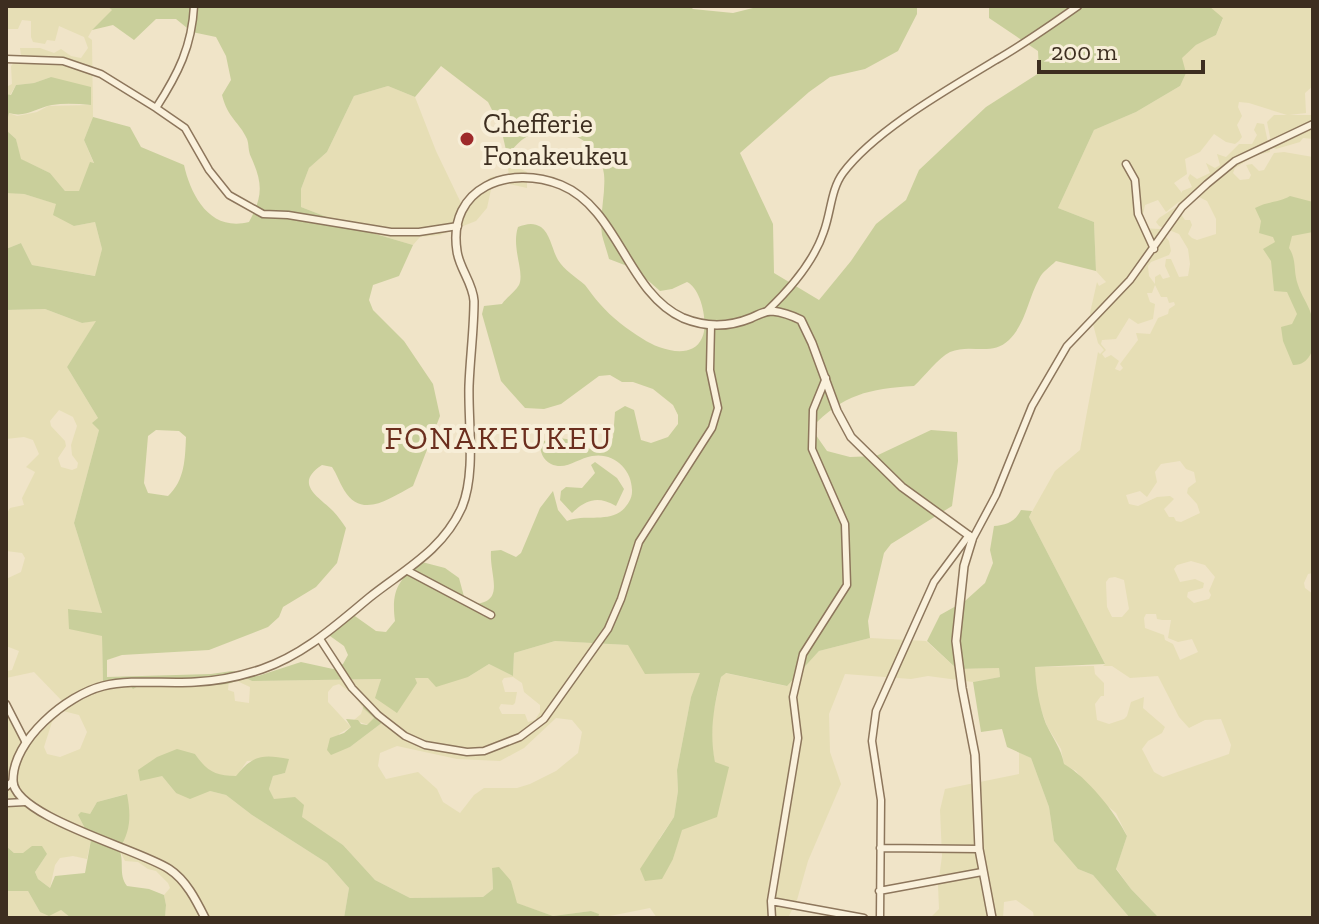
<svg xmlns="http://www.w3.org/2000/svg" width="1319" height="924" font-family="'Zilla Slab',serif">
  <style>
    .farmland { fill: #e6deb5; fill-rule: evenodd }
    .green { fill: #c9cf9b; fill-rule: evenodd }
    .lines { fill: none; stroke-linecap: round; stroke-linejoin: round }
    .minor-casing { stroke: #8d765c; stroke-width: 9 }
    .tertiary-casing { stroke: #8d765c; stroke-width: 10 }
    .minor { stroke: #faf1dc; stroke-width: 6 }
    .tertiary { stroke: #faf1dc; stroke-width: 7 }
    .poi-dot { fill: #9e2a2b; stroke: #f7eed8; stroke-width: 3 }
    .labels { text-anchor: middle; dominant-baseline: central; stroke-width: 8; stroke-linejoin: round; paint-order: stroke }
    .poi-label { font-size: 28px; fill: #3d2e20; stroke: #f7eed8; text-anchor: start }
    .quarter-label { font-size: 32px; letter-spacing: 2px; fill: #6b2e1e; stroke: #f7eed8 }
  </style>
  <rect width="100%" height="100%" fill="#f0e4c8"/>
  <path class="farmland" d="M 6,6 L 107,6 L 113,10 L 92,30 L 88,37 L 92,40 L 93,117 L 84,140 L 94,164 L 90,163 L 80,191 L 65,191 L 50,173 L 20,159 L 16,139 L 6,130 L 6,126 L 9,113 L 17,116 L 37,112 L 48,106 L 90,105 L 51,77 L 34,83 L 16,85 L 10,95 L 6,94 L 6,87 L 12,84 L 11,66 L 21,55 L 20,48 L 40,48 L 54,53 L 61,49 L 71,56 L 81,58 L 88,48 L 84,37 L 59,26 L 55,41 L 47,40 L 45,44 L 33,42 L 31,37 L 31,21 L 22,20 L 18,29 L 6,29 Z
    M 1209,6 L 1313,6 L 1313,86 L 1305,93 L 1306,113 L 1289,115 L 1313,115 L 1313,139 L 1303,138 L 1300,142 L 1276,149 L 1272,147 L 1267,122 L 1274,115 L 1287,115 L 1249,103 L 1239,102 L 1238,107 L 1242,116 L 1237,125 L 1242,137 L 1239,141 L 1235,144 L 1226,142 L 1214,134 L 1200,152 L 1185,159 L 1187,174 L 1174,183 L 1182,193 L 1182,191 L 1192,187 L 1188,178 L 1190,174 L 1197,179 L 1210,173 L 1206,163 L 1215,168 L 1220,165 L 1217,154 L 1226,157 L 1239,144 L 1252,144 L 1257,135 L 1254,130 L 1257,123 L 1264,124 L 1270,152 L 1256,155 L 1235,168 L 1233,173 L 1240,180 L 1249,179 L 1251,175 L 1246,165 L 1252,164 L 1259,171 L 1264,170 L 1274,153 L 1284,152 L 1313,157 L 1313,573 L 1308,574 L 1304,583 L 1305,588 L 1313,594 L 1313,918 L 1159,918 L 1131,889 L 1116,868 L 1127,836 L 1116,813 L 1099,799 L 1076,771 L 1064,765 L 1061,749 L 1047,726 L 1037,698 L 1034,667 L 1094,666 L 1095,674 L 1104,683 L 1104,696 L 1101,696 L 1095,704 L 1097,720 L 1109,724 L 1124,719 L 1127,716 L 1131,702 L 1144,697 L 1143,708 L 1165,727 L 1162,733 L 1148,741 L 1142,749 L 1154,772 L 1163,777 L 1229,754 L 1231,745 L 1221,719 L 1205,720 L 1189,728 L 1179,717 L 1158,676 L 1130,678 L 1112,666 L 1103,666 L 1105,664 L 1029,517 L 1055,471 L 1080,450 L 1098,352 L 1100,354 L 1104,350 L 1098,343 L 1090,313 L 1097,282 L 1099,286 L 1106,282 L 1096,271 L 1094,222 L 1058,208 L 1094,130 L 1136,112 L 1180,86 L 1181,58 L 1196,45 L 1216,35 L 1223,19 ZM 1199,197 L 1207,201 L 1216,219 L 1216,234 L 1197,240 L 1192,238 L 1188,234 L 1192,225 L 1190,220 L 1185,220 L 1176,207 L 1159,218 L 1156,222 L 1159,226 L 1179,234 L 1188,249 L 1190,264 L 1188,276 L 1179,277 L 1171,259 L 1166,259 L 1165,266 L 1170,277 L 1163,279 L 1160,274 L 1155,277 L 1155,284 L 1149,276 L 1148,266 L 1151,262 L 1169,255 L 1171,251 L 1169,241 L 1160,229 L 1140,228 L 1145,205 L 1158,200 L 1166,212 L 1180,201 L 1177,206 L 1181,209 ZM 1155,285 L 1161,297 L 1167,297 L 1169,303 L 1174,302 L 1175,305 L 1169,309 L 1168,314 L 1158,318 L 1150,334 L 1136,333 L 1138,340 L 1120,364 L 1123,368 L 1120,371 L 1115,369 L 1119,361 L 1111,355 L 1105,358 L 1102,354 L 1106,350 L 1101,344 L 1102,340 L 1116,339 L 1129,318 L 1138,324 L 1153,319 L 1155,304 L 1150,302 L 1147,293 L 1152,293 ZM 1180,461 L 1186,469 L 1194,472 L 1196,482 L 1188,488 L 1187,493 L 1197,504 L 1200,513 L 1181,522 L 1176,521 L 1174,517 L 1169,517 L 1164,509 L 1174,499 L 1170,496 L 1157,497 L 1138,506 L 1129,504 L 1126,495 L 1140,491 L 1147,497 L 1157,482 L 1155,472 L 1161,464 ZM 1191,561 L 1205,565 L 1215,577 L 1209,591 L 1211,595 L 1209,599 L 1194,603 L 1187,597 L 1188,592 L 1203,588 L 1204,583 L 1195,579 L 1180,582 L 1174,569 L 1177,565 ZM 1115,577 L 1124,580 L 1129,609 L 1122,617 L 1112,617 L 1107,607 L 1106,582 L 1109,578 ZM 1146,614 L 1156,614 L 1157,619 L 1162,620 L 1171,620 L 1168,638 L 1178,642 L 1192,639 L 1198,652 L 1180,660 L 1173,644 L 1165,640 L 1164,635 L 1145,628 L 1144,618 Z
    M 388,86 L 415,97 L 436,151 L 461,203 L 491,177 L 509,175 L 506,157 L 510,164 L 527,172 L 527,188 L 504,183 L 492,185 L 487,208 L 476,221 L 440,235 L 420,237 L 413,245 L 355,228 L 301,207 L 301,189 L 309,168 L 327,152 L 354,96 Z
    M 8,192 L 24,194 L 57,204 L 74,226 L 95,222 L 102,249 L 96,276 L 32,265 L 21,243 L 6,249 Z
    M 45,309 L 82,323 L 97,320 L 67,367 L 98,418 L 99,430 L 74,523 L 102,613 L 69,609 L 102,636 L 103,683 L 124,679 L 145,681 L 167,678 L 229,681 L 228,690 L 234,692 L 235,701 L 249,703 L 250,687 L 237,681 L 244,677 L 252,681 L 381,679 L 378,691 L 415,685 L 414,678 L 468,677 L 489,664 L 513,676 L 514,653 L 555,641 L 629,645 L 646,674 L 701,673 L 691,697 L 677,770 L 678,791 L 674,817 L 659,839 L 673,859 L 681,830 L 702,821 L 715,762 L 711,743 L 713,714 L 721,677 L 725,673 L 786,686 L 819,651 L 870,638 L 926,641 L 957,669 L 999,668 L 1000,677 L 973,682 L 928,676 L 911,679 L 845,674 L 829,714 L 830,752 L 841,784 L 808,861 L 797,900 L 788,918 L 657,918 L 650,908 L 610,916 L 610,918 L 598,918 L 598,914 L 591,911 L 553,916 L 516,903 L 511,881 L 492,869 L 493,889 L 483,897 L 410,898 L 375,880 L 343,845 L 274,800 L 269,789 L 273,776 L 285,773 L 288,759 L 247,761 L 236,777 L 216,776 L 204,767 L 195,754 L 162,776 L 176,793 L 210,791 L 226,795 L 252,815 L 327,863 L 349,888 L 344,918 L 165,918 L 166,905 L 164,895 L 170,888 L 168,883 L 156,871 L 148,869 L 138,862 L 125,861 L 119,849 L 126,794 L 97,802 L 90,814 L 78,815 L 91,840 L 87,859 L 73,856 L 60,858 L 55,865 L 50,888 L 38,879 L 35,872 L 47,854 L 14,853 L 6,846 L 6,706 L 24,735 L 63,702 L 34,672 L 6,678 L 6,671 L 12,670 L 19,651 L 6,646 L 6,579 L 21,572 L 25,558 L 22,553 L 6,551 L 6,515 L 10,508 L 24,505 L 22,498 L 35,472 L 26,467 L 39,454 L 33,440 L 24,437 L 6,439 L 6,310 ZM 59,410 L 73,417 L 77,426 L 71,445 L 72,455 L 78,463 L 77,468 L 72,470 L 61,467 L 58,458 L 66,446 L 65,441 L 51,426 L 50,421 ZM 513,677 L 522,683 L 524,692 L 540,705 L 540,712 L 535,720 L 528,722 L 525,714 L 502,714 L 499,708 L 501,704 L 513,705 L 515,703 L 517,692 L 505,692 L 502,681 L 504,678 ZM 339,684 L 354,695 L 363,708 L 361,714 L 354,720 L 368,725 L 372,722 L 374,718 L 367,710 L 383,722 L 350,747 L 337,751 L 339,734 L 351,727 L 328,702 L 328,692 L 333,686 ZM 63,711 L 79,715 L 87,732 L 80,749 L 60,757 L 47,754 L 44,747 L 52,722 ZM 556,718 L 572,720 L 582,732 L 578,753 L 556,771 L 530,784 L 517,788 L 484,788 L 474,795 L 460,813 L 443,802 L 437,789 L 418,772 L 386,779 L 378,766 L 380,753 L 397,746 L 457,759 L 500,761 L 524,748 Z
    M 1019,752 L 1031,758 L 1049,807 L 1054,841 L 1078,869 L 1093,875 L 1130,918 L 1034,918 L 1033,912 L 1016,900 L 1004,902 L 1003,918 L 930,918 L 939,909 L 938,885 L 942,856 L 940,810 L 945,789 L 1019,774 Z
    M 6,891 L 28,891 L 40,912 L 61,910 L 71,918 L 6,918 Z"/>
  <path class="green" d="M 107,6 L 690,6 L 693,9 L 733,13 L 761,6 L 917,6 L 917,14 L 898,51 L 865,69 L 830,77 L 809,92 L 740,153 L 773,224 L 774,273 L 819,300 L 851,261 L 876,224 L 906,200 L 919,170 L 986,107 L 1039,73 L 1038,51 L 989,18 L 989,6 L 1209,6 L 1223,18 L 1216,35 L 1196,45 L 1182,58 L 1186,73 L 1180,86 L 1136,112 L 1094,130 L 1058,208 L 1094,222 L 1096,271 L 1056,261 C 1050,267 1042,272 1039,279 C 1028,299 1026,323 1009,340 C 991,357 971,343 950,352 C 938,358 925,376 914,386 C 868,389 844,394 811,428 L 827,451 L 850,457 L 876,456 L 931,430 L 957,432 L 958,461 L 952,506 L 891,544 L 884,553 L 868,621 L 870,638 L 819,651 L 787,686 L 726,673 L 721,677 C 714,706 709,732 715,762 L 729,767 L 717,817 L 682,830 L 673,859 L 662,879 L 645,881 L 640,869 L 674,817 L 678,791 L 677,770 L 691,697 L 700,673 L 645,674 L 628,645 L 555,641 L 514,653 L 513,676 L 489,664 L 468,677 L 436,687 L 428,678 L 415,678 L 417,683 L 397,713 L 375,698 L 381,679 L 252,681 L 244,677 C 210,699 171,665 133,689 L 124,679 L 103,684 L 102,636 L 69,629 L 68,609 L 102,613 L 74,523 L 99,430 L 92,423 L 98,418 L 67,367 L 96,321 L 82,323 L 45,309 L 6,310 L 6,249 L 21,243 L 32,265 L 95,276 L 102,249 L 95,222 L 74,226 L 53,215 L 56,204 L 24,194 L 6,193 L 6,130 L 16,139 L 21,159 L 50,173 L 65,191 L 79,191 L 90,162 L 94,163 L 84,140 L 93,117 L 130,127 L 141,147 L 184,165 C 191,196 210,232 249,222 C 263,196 263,184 251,157 C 248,151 249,144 247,139 C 239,121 228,119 222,95 L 231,80 L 226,56 L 216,37 L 192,32 L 176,19 L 156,19 L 134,40 L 113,25 L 92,30 L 112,10 ZM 441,66 L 488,102 L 501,128 L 508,159 C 510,149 523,137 533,134 C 563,124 600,140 604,174 C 606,194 599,215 602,235 C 604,243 607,251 609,259 L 635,269 L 660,291 L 672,289 L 687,282 C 701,288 709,324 702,338 C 692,361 658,349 643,339 C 627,329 612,318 600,304 C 594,298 590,291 585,285 C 576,277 564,270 558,260 C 552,250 551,235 541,227 C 533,222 526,224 518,227 C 511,248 525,272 519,285 C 515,292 507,297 502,304 L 484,306 L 482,314 L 501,381 L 525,408 L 544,409 L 561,404 L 599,376 L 610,375 L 622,382 L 633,382 L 653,389 L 673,405 L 678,415 L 678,424 L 668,437 L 651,443 L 641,440 L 634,410 L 625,406 L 615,412 L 613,438 L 601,447 L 590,449 C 574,439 557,434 540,443 C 540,452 543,460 551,464 C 566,471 578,458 592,456 C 614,452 633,470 632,492 C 632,499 626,508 620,512 C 604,522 585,514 567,521 L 558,510 L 553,491 L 540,508 L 521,553 L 516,557 L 501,550 L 491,551 C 489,577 509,606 466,604 L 459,578 L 445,568 L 422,562 C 398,579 391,591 395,621 L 386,632 L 376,631 L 352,614 L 328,626 L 330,636 L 344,646 L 348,655 L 343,664 L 333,669 L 301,662 L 258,676 L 232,671 L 211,674 L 107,677 L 107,660 L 122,655 L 209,650 L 268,627 L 279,617 L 283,607 L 316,587 L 337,563 L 346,528 C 342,522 338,516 333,511 C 319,497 293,484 322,465 L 332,467 C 337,474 339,482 344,490 C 362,520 390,498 413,486 L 440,416 L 433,384 L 404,341 L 373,310 L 369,300 L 373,285 L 399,276 L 413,245 L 355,228 L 301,207 L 301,189 L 309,168 L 327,152 L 354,96 L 388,86 L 415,97 ZM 156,430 L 179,431 L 186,437 C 185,459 185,480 168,496 L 148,493 L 144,483 L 148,436 Z
    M 51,77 L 91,87 L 91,105 C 78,104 65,103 52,105 C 36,108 26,118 9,113 L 6,126 L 6,94 L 11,95 L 16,85 L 34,83 Z
    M 1290,196 L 1313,202 L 1313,232 L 1292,236 L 1289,248 C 1297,260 1293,271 1298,285 C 1301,295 1308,304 1311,314 C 1318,332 1316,366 1293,365 L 1283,341 L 1281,327 L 1292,324 L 1297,314 L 1287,292 L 1274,291 L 1271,261 L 1263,249 L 1275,242 L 1273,237 L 1259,233 L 1261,221 L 1255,208 C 1268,201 1278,203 1290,196 Z
    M 595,462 L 617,478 L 624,489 L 616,506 C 598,496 587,499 572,513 L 560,500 L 561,491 L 566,487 L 582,488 L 595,473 L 591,465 Z
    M 1021,510 L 1032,511 L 1029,517 L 1105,664 L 1035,667 C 1036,687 1039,705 1046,724 C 1053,739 1061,748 1064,764 C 1087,777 1115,812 1127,836 L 1116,869 L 1131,889 L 1159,918 L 1130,918 L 1093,875 L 1078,869 L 1054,841 L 1049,807 L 1031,758 L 1007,747 L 1002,729 L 981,732 L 973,682 L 1000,677 L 999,668 L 957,669 L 927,641 L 940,615 L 965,601 L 985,583 L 993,563 L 990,550 L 994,526 C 1006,525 1015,522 1021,510 Z
    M 364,705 L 384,715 L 383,722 L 350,747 L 331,755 L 327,750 L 330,738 L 344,733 L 351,727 L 346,719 L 358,720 L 361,724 L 367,725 L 374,718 L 363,708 Z
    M 177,749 L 195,754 C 207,771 215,776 236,776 C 253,755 262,754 289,759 L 285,773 L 273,776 L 269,789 L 274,799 L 295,797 L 304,805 L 302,817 L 343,845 L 375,880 L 410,898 L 483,897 L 493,889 L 492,868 L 499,867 L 511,881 L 517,903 L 553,916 L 591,911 L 599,914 L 598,918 L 344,918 L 349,888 L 327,863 L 252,815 L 226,795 L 210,791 L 190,799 L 176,793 L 162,776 L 140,781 L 138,770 L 157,757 Z
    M 127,794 C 131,815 131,831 119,849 C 125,862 118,874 127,886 L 149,889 L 164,895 L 166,905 L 165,918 L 71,918 L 61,910 L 49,916 L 40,912 L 28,891 L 6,891 L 6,846 L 14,853 L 23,853 L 32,846 L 42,846 L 47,854 L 35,872 L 38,879 L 50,888 L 55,876 L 85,873 L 91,840 L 78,815 L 81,812 L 90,814 L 97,802 Z"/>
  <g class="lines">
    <g class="minor-casing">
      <path id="minor" d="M 6,59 L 63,61 L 101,74 L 156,108 L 185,128 L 209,170 L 229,195 L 263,214 L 288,215 L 391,232 L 419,232 L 458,226
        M 156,108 C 178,74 192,46 194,6
        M 1126,164 L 1135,180 L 1138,214 L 1154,249
        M 768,310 C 791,288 814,262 824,231 C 831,212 831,189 843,173 C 875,130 950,88 996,60 C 1024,44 1051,25 1078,6
        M 972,540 L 996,495 L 1032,406 L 1067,346 L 1130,280 L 1182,207 L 1207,184 L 1235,161 L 1313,124
        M 408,571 L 491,615
        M 320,639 L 352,688 L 378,715 L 405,736 L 425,745 L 467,752 L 484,751 L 520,737 L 544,719 L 608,629 L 621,599 L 639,542 L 712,428 L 718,408 L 710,370 L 711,325
        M 6,704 L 26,743
        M 6,787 L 13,781
        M 6,803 L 25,802
        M 880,848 L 979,849
        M 879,891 L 982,872
        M 771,901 L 864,918
        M 772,918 L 771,901 L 798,738 L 793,697 L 803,654 L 847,585 L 845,524 L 812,449 L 813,410 L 826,378
        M 880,918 L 881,800 L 872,741 L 876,711 L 934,582 L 969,535"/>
    </g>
    <g class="tertiary-casing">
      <path id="tertiary" d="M 205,918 C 196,900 186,880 169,869 C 141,850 14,817 13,781 C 12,740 67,695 103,686 C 132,679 165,684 195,682 C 218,681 241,676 262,669 C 305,654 336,625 370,597 C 404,570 443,550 462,507 C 476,473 468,422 469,386 C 470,358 474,329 474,301 C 473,283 459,268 457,251 C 447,187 510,164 561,185 C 619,209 627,293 683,318 C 705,327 729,327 751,318 C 758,315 764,311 772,311 C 781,312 793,316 801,320 L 812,343 L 837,411 L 851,437 L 902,487 L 971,537 L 972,540 L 964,566 L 956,641 L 962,688 L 975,755 L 979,849 L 992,918"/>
    </g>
    <use href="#minor" class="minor"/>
    <use href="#tertiary" class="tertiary"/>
  </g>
  <circle class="poi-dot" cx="467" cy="139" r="8"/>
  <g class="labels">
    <g class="poi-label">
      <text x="483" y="123">Chefferie<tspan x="483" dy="32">Fonakeukeu</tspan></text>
    </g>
    <g class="quarter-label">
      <text x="499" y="438">FONAKEUKEU</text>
    </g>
  </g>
  <rect width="1319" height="924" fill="none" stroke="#3d2e20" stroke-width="16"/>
  <path d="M1039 60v12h164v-12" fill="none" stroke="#3d2e20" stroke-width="4"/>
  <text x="1051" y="60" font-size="24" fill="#3d2e20" stroke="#f7eed8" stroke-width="6" paint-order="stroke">200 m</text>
</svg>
